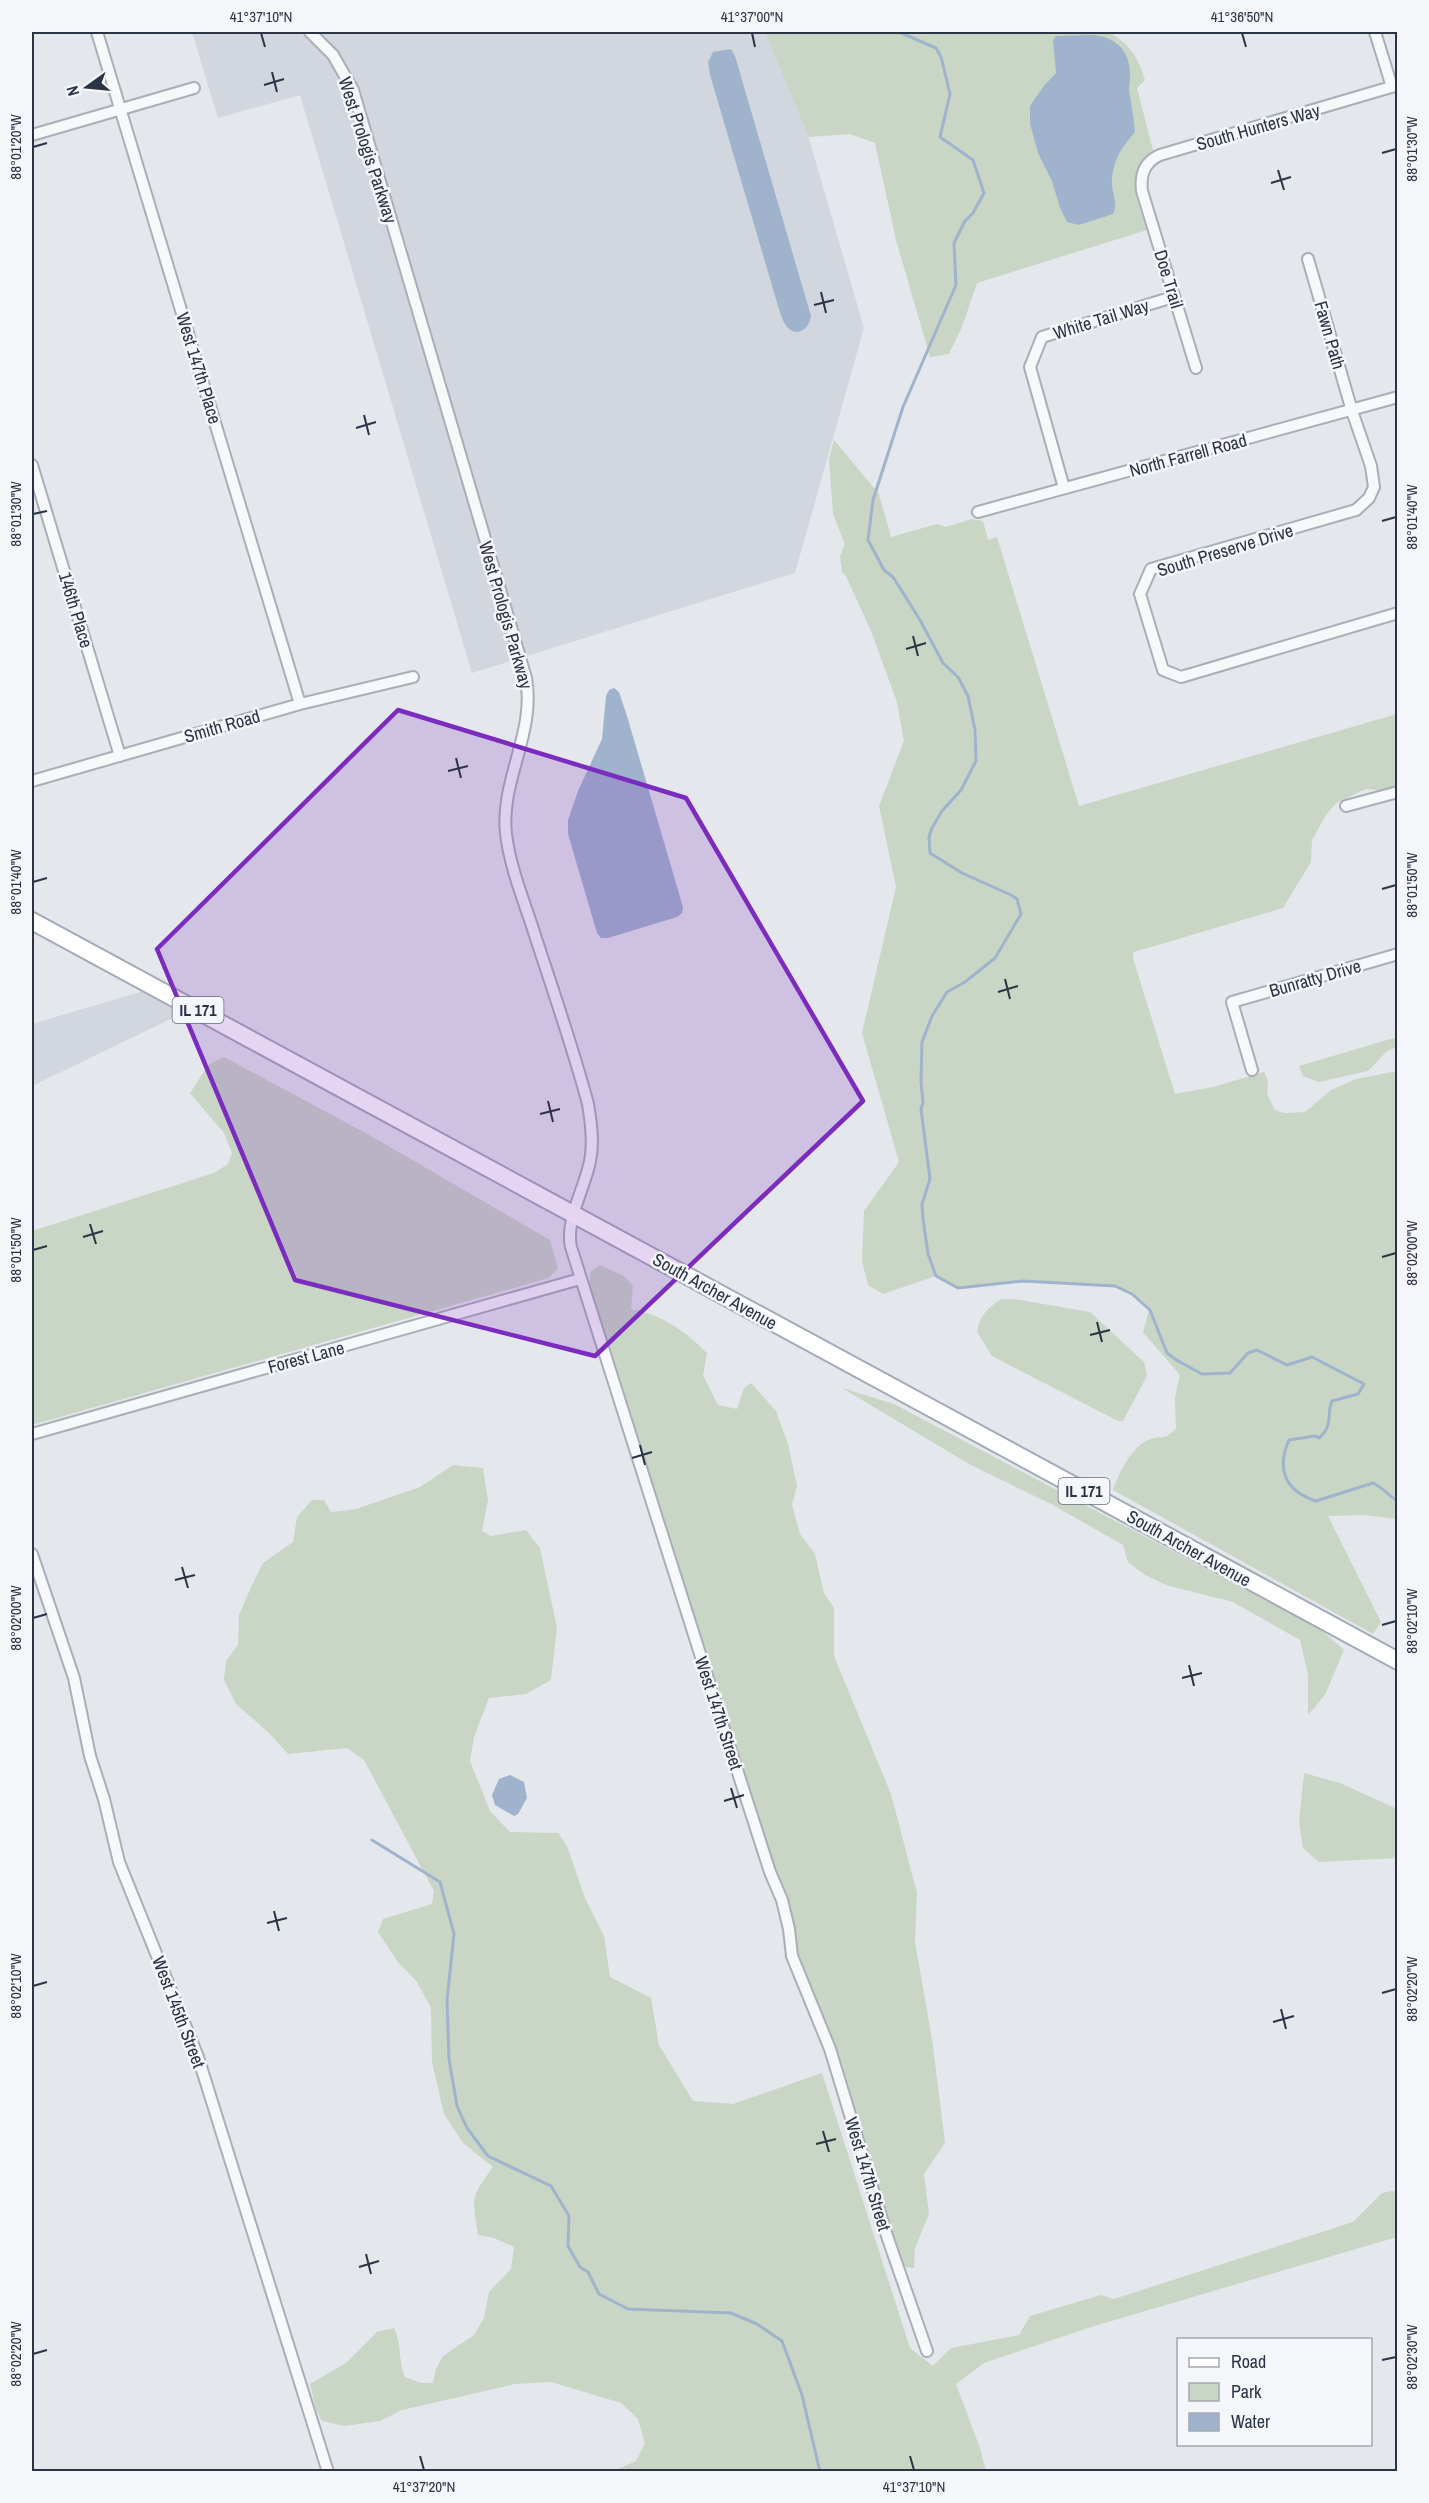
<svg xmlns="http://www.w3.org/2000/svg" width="1429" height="2503" font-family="'Archivo Narrow',sans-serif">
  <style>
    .built { fill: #d2d6de }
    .green { fill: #c9d6c5 }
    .water { fill: #9fb4cc }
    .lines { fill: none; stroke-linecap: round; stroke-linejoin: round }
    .stream { stroke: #9fb4cc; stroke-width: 3 }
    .street-casing { stroke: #a9aeb7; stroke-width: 14 }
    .primary-casing { stroke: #a3abb8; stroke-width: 20 }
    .street { stroke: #f7f8fa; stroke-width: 10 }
    .primary { stroke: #fff; stroke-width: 16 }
    .marked { fill: #7b2cbf; fill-opacity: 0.2; stroke: #7b2cbf; stroke-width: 4.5; stroke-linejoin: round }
    .ticks { fill: none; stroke: #2b3445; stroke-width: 2 }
    .labels { text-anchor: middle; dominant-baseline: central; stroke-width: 5; stroke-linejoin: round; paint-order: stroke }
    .shield { fill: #f4f6f9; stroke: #676e7b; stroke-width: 1.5 }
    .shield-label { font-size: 16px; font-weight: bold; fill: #2b3445 }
    .street-label { font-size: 18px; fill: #2b3445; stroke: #f4f6f9 }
    .neatline { fill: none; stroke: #2b3445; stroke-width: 2 }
    .ticks-label { font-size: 15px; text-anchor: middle; fill: #2b3445 }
  </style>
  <rect width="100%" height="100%" fill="#e4e7ec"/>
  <path class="built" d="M 192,32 L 778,32 L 864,328 L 795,573 L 472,673 L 300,95 L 218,118 Z
    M 147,990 L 185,1012 L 32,1086 L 32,1024 Z"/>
  <path class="green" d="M 765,32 L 1110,33 C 1130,44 1139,59 1145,80 L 1137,88 L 1153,150 C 1122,173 1138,200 1147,230 L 977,283 L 962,327 L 949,354 L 930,357 L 896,240 L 875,143 L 850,134 L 809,137 Z
    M 834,440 L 879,494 L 891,537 L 937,524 L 946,527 L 972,519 L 983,521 L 988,540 L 997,537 L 1079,806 L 1397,714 L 1397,802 L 1388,791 L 1366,789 L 1336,803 L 1326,815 L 1312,840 L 1311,862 L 1283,908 L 1134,952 L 1133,958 L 1175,1094 L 1213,1087 L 1264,1072 L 1268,1081 L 1267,1094 L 1275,1110 L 1284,1113 L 1305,1112 L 1331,1090 L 1356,1079 L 1397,1071 L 1397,1519 L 1364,1515 L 1328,1516 L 1381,1622 L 1373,1634 L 1113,1490 C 1118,1474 1133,1445 1150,1439 C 1164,1435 1163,1441 1176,1429 L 1175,1397 L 1180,1375 L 1143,1332 L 1149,1310 L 1132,1294 L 1115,1286 L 1098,1284 L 1023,1281 L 958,1288 L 936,1276 L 883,1294 L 868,1285 L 862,1261 L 864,1211 L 899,1162 L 862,1033 L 896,887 L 879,806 L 904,741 L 897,702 L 871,631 L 846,576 L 842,572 L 840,556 L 845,544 L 833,514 L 829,459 Z
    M 1397,1037 L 1397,1047 L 1387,1051 L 1368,1071 L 1319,1082 L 1303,1076 L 1299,1066 Z
    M 224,1057 L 373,1137 L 550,1240 L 558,1268 L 549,1278 L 32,1425 L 32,1231 L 214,1173 L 228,1164 L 232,1153 L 224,1133 L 190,1093 L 208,1065 Z
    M 600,1265 L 624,1276 L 633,1286 L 631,1309 C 663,1315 685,1331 707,1353 L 703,1375 L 718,1405 L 737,1409 L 744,1388 L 751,1383 L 776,1411 L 788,1444 L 797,1486 L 792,1505 L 800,1534 L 815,1554 L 824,1593 L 834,1608 L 834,1656 L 891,1794 L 917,1893 L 915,1942 L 932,2039 L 945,2143 L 924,2174 L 929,2214 L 915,2248 L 914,2268 L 902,2267 L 811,2001 L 590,1298 L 590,1272 Z
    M 1001,1299 L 1014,1299 L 1090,1312 L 1144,1362 L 1147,1376 L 1123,1421 L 1118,1421 L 992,1356 L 977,1332 C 980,1315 987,1309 1001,1299 Z
    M 842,1388 L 894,1404 L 1320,1629 L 1344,1650 L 1325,1695 L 1308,1715 L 1308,1675 L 1300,1640 L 1233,1602 L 1166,1585 L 1145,1575 L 1128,1562 L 1123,1545 L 1053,1505 L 969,1464 Z
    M 453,1465 L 483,1468 L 488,1500 L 482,1531 L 491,1536 L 526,1530 L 540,1548 L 557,1628 L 551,1680 L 526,1694 L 489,1698 L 474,1737 L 470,1761 L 490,1811 L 510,1832 L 558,1833 L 567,1846 L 585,1898 L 604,1936 L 610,1977 L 651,1998 L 659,2045 L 693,2101 L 733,2104 L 822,2073 L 910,2348 L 933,2366 L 951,2348 L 1019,2335 L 1030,2316 L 1101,2295 L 1114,2299 L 1353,2222 L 1382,2193 L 1397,2190 L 1397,2237 L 1091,2327 L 984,2363 L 956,2384 L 980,2448 L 986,2471 L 613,2471 L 636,2461 L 645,2443 L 638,2419 L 621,2403 L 551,2382 L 515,2384 L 402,2410 L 380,2421 L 344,2426 L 322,2421 L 316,2410 L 310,2384 L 346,2363 L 377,2332 L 394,2328 C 402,2345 398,2361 405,2377 L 421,2383 L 433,2383 L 436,2369 L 443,2356 L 474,2335 L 484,2318 L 489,2292 L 511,2269 L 514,2247 L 494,2238 L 478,2235 C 472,2197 470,2199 493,2167 L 463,2143 L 444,2114 L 432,2062 L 431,2008 L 417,1982 L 398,1962 L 378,1932 L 383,1919 L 432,1904 L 434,1891 L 364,1760 L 347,1748 L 288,1754 L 269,1733 L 236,1704 L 224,1680 L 226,1661 L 238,1645 L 239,1615 L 252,1585 L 263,1563 L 293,1542 L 297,1517 L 312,1500 L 324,1500 L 331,1512 L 356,1509 L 420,1487 Z
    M 1304,1773 L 1340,1783 L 1397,1809 L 1397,1858 L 1319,1862 L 1303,1848 L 1299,1822 Z"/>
  <path class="water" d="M 1091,35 C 1113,36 1129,48 1130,72 C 1131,78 1129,84 1129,90 C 1131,104 1134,118 1135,132 C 1121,148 1111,163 1112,185 C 1113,195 1118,205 1113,214 L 1079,225 L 1067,222 L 1060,208 L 1052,181 L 1038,153 L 1030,124 L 1030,106 L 1043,87 L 1056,73 L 1053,40 L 1056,36 Z
    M 731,49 L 735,56 L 811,316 C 810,327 799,338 788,328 C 783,323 780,312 778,306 L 710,75 L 708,62 L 713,52 Z
    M 614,688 L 619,692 L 627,716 L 683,907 L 682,913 L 677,917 L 608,938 L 601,938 L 597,933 L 568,834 L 568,820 L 578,791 L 602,739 L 606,696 L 609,690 Z
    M 510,1775 L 524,1782 L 527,1798 L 518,1814 L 514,1816 L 495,1805 L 492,1795 L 499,1779 Z"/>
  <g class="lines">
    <path class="stream" d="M 899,32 L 936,48 L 941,57 L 950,94 L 940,137 L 973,160 L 984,193 L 973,213 L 965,221 L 954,243 L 956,285 L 903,407 L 873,500 L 868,540 L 884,570 L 893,577 L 920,620 L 943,663 L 958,677 L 968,696 L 975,730 L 976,761 L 961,790 L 942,811 L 932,828 L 929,837 L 930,853 L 962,873 L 1011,895 L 1017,899 L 1021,914 L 995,958 L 965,982 L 947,992 L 932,1016 L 922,1042 L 921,1082 L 923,1103 L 921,1109 L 930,1179 L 922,1204 L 923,1219 L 928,1254 L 936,1276 L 958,1288 L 1023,1281 L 1115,1286 L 1132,1294 L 1150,1310 L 1167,1353 L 1178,1361 L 1202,1374 L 1230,1373 L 1248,1353 L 1257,1350 L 1287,1365 L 1312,1357 L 1364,1384 L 1358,1394 L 1332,1401 C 1326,1415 1334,1425 1319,1438 L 1315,1436 L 1289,1440 C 1276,1469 1285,1491 1316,1501 L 1373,1483 C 1384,1488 1388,1496 1398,1501
      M 372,1840 L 440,1882 L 454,1934 L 447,2000 L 449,2059 L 457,2106 L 467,2128 L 488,2156 L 551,2186 L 569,2216 L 568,2246 L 580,2267 L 588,2272 L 599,2294 L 628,2309 L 731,2313 L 757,2324 L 782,2341 L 802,2395 L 820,2472"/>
    <g class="street-casing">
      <path id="street" d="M 97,32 L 300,704
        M 310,32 L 333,55 L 353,90 L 526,678 C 536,733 500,780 506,834 C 510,866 522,896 532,926 C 551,985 572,1044 588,1104 C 591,1122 594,1143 590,1161 C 585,1188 565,1220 571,1247 L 721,1720 L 770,1872 L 782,1900 L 789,1929 L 792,1956 L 830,2049 L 887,2236 L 927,2351
        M 1375,32 L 1392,87
        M 32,135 L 194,88
        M 1308,259 L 1352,411 L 1371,466 L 1374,487 L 1369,498 L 1356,510 L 1151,569 L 1140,594 L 1163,670 L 1181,677 L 1398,613
        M 1196,368 L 1142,191 C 1140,175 1144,162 1160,155 L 1398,85
        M 32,465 L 120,756
        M 1064,488 L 1030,367 L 1042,337 L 1173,297
        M 978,512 L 1398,397
        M 32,781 L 300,704 L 413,677
        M 1346,806 L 1398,792
        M 1252,1070 L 1232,1002 L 1398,954
        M 32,1434 L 580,1279
        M 32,1554 L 74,1678 L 90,1756 L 104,1799 L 119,1862 L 198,2057 L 328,2472"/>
    </g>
    <g class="primary-casing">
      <path id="primary" d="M 32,921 L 1398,1661"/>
    </g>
    <use href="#street" class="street"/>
    <use href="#primary" class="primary"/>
  </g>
  <path class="marked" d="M 398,710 L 686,798 L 863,1101 L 595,1356 L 295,1280 L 157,949 Z"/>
  <path class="ticks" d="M 261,33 L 265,47M 752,33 L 755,47M 1242,33 L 1246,47M 272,72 L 277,92M 264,85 L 284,79M 33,147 L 47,143M 1382,153 L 1396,149M 1278,170 L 1284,190M 1271,183 L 1291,177M 821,292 L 826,313M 814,305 L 834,300M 364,415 L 369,435M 356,428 L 376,422M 33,514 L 47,511M 1382,521 L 1396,517M 913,636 L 918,656M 906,649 L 926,643M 456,758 L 461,778M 448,771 L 468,766M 33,882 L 47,878M 1382,889 L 1396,885M 1005,979 L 1010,999M 998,992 L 1018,986M 548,1101 L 553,1122M 540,1114 L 560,1109M 90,1224 L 96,1244M 83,1237 L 103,1231M 33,1250 L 47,1246M 1382,1257 L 1396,1253M 1097,1322 L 1102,1342M 1090,1335 L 1110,1330M 640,1445 L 645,1465M 632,1458 L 652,1452M 182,1567 L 188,1588M 175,1580 L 195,1575M 33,1618 L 47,1614M 1382,1625 L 1396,1621M 1189,1665 L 1194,1686M 1182,1678 L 1202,1673M 731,1788 L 737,1808M 724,1801 L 744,1795M 274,1911 L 279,1931M 267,1923 L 287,1918M 33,1986 L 47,1982M 1382,1993 L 1396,1989M 1281,2009 L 1286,2029M 1273,2022 L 1294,2016M 823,2131 L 829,2152M 816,2144 L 836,2139M 366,2254 L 371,2274M 359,2267 L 379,2261M 33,2354 L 47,2350M 1382,2360 L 1396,2357M 420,2456 L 424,2470M 910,2456 L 914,2470"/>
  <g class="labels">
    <g class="shield">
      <rect x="172.5" y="997" width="51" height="26" rx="4.5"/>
      <rect x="1058.5" y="1478" width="51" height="26" rx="4.5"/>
    </g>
    <g class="shield-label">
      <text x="198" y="1010">IL 171</text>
      <text x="1084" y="1491">IL 171</text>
    </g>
    <g class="street-label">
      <text transform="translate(1258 127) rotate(-16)">South Hunters Way</text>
      <text transform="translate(368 150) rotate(72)">West Prologis Parkway</text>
      <text transform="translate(1169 279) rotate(73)">Doe Trail</text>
      <text transform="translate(1101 319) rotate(-17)">White Tail Way</text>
      <text transform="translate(1330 335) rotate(74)">Fawn Path</text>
      <text transform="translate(199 368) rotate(73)">West 147th Place</text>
      <text transform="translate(1188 455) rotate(-15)">North Farrell Road</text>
      <text transform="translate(1225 550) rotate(-17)">South Preserve Drive</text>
      <text transform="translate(76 610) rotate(73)">146th Place</text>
      <text transform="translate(506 615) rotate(74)">West Prologis Parkway</text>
      <text transform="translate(222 726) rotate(-16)">Smith Road</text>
      <text transform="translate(1315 978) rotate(-16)">Bunratty Drive</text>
      <text transform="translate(715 1291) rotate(29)">South Archer Avenue</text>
      <text transform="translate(306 1357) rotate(-15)">Forest Lane</text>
      <text transform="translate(1189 1548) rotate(29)">South Archer Avenue</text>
      <text transform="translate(719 1713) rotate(72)">West 147th Street</text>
      <text transform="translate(179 2012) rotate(69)">West 145th Street</text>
      <text transform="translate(868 2174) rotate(73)">West 147th Street</text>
    </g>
  </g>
  <rect width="1429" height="2503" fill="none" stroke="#f4f6f9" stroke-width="66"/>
  <rect x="1177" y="2338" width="195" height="108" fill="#f4f6f9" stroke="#a4a8b1" stroke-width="1.5"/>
  <rect x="1189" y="2358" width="30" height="9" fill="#ffffff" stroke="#a4a8b1" stroke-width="1.5"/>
  <text x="1231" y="2368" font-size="18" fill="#2b3445">Road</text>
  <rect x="1189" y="2383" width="30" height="18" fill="#c9d6c5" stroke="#a4a8b1" stroke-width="1.5"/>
  <text x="1231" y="2398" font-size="18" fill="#2b3445">Park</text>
  <rect x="1189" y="2413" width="30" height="18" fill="#9fb4cc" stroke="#a4a8b1" stroke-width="1.5"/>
  <text x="1231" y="2428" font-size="18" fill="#2b3445">Water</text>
  <g transform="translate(87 87) rotate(255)" stroke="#f4f6f9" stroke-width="4.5" paint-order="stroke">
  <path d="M0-4.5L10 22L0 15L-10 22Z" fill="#2b3445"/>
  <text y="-9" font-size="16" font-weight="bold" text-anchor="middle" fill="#2b3445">N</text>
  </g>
  <rect x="33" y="33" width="1363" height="2437" class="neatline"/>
  <g class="ticks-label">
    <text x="261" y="22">41°37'10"N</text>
    <text x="752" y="22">41°37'00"N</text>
    <text x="1242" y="22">41°36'50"N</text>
    <text transform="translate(16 147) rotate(-90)" y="5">88°01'20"W</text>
    <text transform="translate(1412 149) rotate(-90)" y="5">88°01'30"W</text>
    <text transform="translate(16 514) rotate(-90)" y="5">88°01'30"W</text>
    <text transform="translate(1412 517) rotate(-90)" y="5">88°01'40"W</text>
    <text transform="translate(16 882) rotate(-90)" y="5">88°01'40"W</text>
    <text transform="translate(1412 885) rotate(-90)" y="5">88°01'50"W</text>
    <text transform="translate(16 1250) rotate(-90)" y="5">88°01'50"W</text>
    <text transform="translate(1412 1253) rotate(-90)" y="5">88°02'00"W</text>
    <text transform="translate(16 1618) rotate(-90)" y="5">88°02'00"W</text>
    <text transform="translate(1412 1621) rotate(-90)" y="5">88°02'10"W</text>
    <text transform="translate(16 1986) rotate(-90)" y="5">88°02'10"W</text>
    <text transform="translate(1412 1989) rotate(-90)" y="5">88°02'20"W</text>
    <text transform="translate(16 2354) rotate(-90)" y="5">88°02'20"W</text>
    <text transform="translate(1412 2357) rotate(-90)" y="5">88°02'30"W</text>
    <text x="424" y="2492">41°37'20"N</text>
    <text x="914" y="2492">41°37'10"N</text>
  </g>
</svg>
